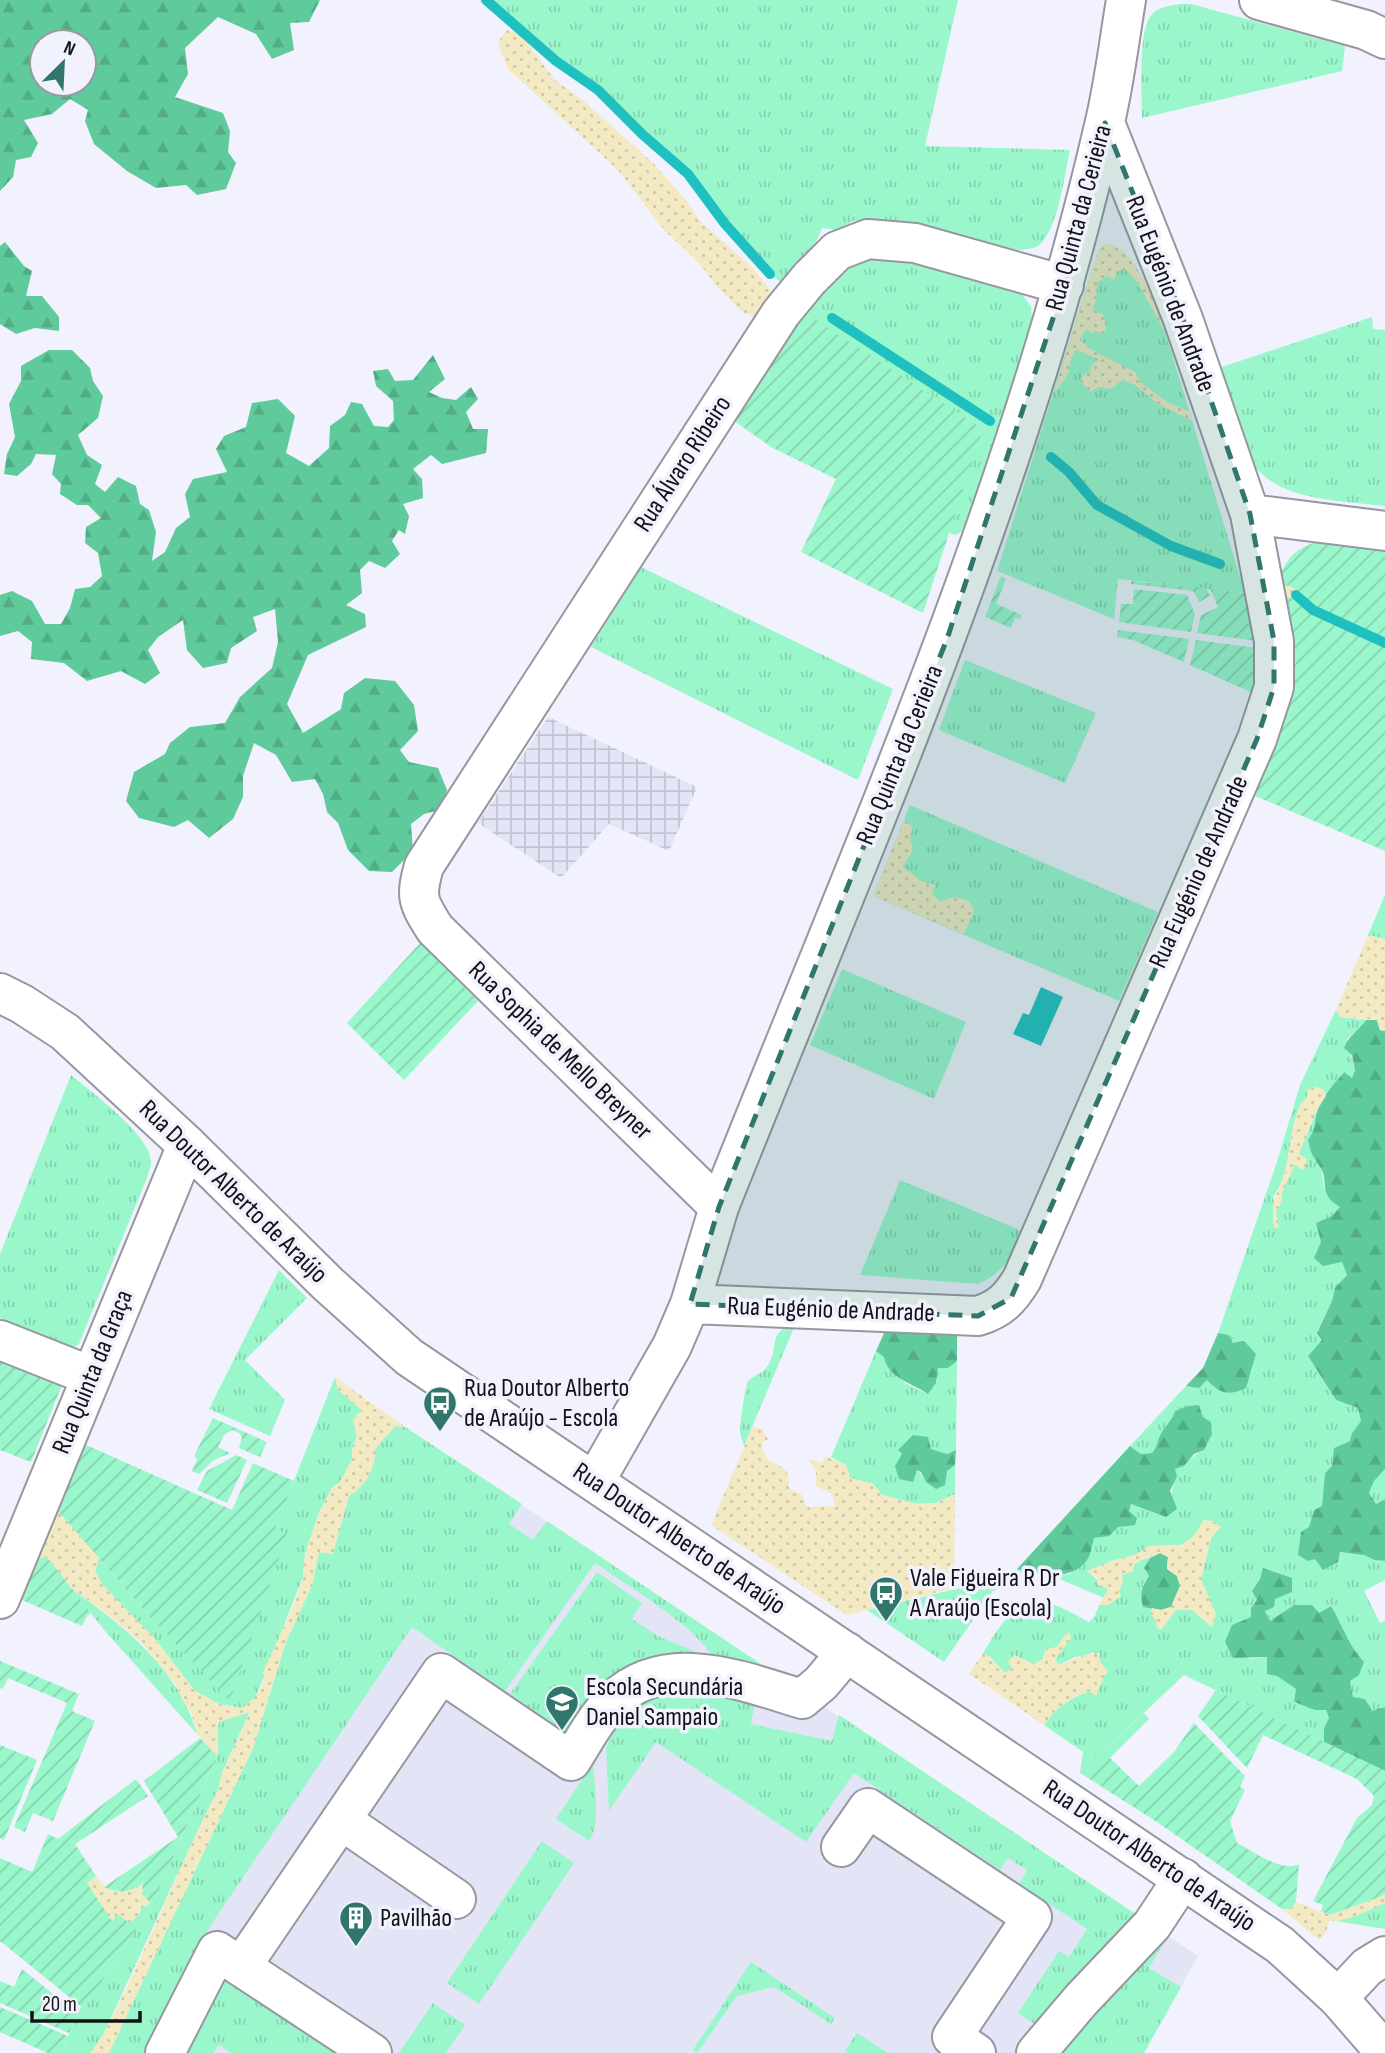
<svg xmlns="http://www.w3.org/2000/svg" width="1385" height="2053" font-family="'Sofia Sans Condensed',sans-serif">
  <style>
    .industrial { fill: url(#industrial-grid) }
    .built { fill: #e3e5f6 }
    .grass { fill: url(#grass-tufts) }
    .forest { fill: url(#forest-firs); fill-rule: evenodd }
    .sand { fill: url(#sand-dots) }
    .garden { fill: url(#garden-furrows) }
    .water { fill: #1fc0c0 }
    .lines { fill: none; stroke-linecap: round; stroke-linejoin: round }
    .stream { stroke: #1fc0c0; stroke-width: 10 }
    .minor-casing { stroke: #9697a0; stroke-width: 42 }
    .major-casing { stroke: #9697a0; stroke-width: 42 }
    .minor { stroke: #fff; stroke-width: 38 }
    .major { stroke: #fff; stroke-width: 38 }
    .marked { fill: #31766c; fill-opacity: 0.2; stroke: #31766c; stroke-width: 5; stroke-dasharray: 14 9; stroke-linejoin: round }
    .labels { text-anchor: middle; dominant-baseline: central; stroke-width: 7; stroke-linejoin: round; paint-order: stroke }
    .street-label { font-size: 26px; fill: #121316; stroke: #f1f2fd }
    .poi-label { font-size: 26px; fill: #121316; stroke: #f1f2fd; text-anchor: start }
  </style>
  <defs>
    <pattern id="industrial-grid" width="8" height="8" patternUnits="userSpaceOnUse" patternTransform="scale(1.75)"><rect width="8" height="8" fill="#e3e5f6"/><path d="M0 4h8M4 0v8" fill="none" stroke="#c2c4d2"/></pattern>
    <pattern id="grass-tufts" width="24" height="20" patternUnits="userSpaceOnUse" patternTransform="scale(1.75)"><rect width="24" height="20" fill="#9af7cc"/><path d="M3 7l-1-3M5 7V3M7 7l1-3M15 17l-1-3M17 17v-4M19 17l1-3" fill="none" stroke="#84d3ae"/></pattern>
    <pattern id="forest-firs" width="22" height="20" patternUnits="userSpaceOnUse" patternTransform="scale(1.75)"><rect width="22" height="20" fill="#5fca9c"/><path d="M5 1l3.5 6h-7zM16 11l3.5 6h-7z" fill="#52ad86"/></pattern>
    <pattern id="sand-dots" width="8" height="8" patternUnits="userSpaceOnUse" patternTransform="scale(1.75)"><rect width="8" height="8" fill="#f3eac4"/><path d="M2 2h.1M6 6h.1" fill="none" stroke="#cfc8a8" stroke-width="1.8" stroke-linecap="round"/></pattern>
    <pattern id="garden-furrows" width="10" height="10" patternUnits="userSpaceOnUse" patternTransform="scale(1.75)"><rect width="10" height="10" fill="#9af7cc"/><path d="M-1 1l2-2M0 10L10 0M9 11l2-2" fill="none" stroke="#84d3ae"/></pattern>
  </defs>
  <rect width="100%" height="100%" fill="#f1f2fd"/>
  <path class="industrial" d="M 548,717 L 697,787 L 669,851 L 609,824 L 561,878 L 478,823 Z"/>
  <path class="built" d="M 405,1427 L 1198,1956 L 1144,2053 L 109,2053 Z"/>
  <path class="grass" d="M 486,0 L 958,0 L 925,146 L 1070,150 C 1065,172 1057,238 1036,247 C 1031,249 1024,250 1019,250 L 872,220 L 853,221 L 837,230 L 822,228 L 816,242 L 784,285 L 770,274 L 725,224 L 688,174 L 642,134 L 598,90 L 556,61 Z
    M 1180,4 L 1191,4 L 1345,46 L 1342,71 L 1142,118 C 1142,96 1138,34 1150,17 C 1156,7 1169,6 1180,4 Z
    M 1105,244 C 1131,246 1147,288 1158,309 L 1245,593 L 1118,579 L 1114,619 L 997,571 L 1098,251 Z
    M 900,256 L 1005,282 L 1022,294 L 1031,307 L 1032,320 L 1028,343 L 992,452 L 962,531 L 956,535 L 949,533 L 953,521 L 804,312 L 834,273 L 868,257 Z
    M 1372,317 L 1373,329 L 1385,330 L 1385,506 C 1337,499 1269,503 1245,451 C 1233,425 1225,396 1216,369 Z
    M 641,567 L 893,689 L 858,780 L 591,647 Z
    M 965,660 L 1096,713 L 1065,783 L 939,730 Z
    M 910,805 L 1158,912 L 1119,1001 L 873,896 Z
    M 1385,895 L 1385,939 L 1368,935 Z
    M 842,969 L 966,1022 L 934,1099 L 810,1045 Z
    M 1336,1010 L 1341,1017 L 1366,1020 L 1360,1029 L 1347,1039 L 1355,1070 L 1352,1078 L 1343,1072 L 1326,1096 L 1324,1090 L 1317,1087 C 1312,1093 1302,1101 1299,1108 C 1287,1136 1292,1172 1273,1197 L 1279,1227 L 1276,1212 L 1282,1200 L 1281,1195 L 1317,1110 L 1316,1129 L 1324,1187 L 1340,1207 L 1332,1216 L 1342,1262 L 1347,1275 L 1335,1288 L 1332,1301 L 1317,1332 L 1323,1340 L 1308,1356 L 1336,1400 L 1358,1408 L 1361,1421 L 1352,1433 L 1350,1441 L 1334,1448 L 1332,1466 L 1325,1473 L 1322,1506 L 1314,1510 L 1309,1527 L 1315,1558 C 1331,1554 1345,1550 1362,1554 C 1371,1556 1376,1561 1385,1561 L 1385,1580 L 1364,1591 L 1380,1623 L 1385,1621 L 1385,1707 L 1372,1712 L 1353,1697 L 1350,1681 L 1357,1655 L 1331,1606 L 1319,1613 L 1294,1605 L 1270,1621 L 1265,1611 L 1263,1569 L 1260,1579 L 1252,1591 L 1257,1600 L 1251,1617 L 1249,1659 L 1267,1657 L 1277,1676 L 1296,1689 L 1294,1703 L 1326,1710 L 1329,1718 L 1324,1728 L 1324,1742 L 1184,1675 L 1080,1773 L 1083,1752 L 1044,1725 C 1055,1708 1071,1697 1090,1691 L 1096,1695 C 1103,1677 1107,1667 1093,1652 C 1084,1658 1080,1655 1073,1658 C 1067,1661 1064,1663 1058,1664 L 1055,1660 L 1065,1635 C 1059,1647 1047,1658 1034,1664 L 1014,1655 L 1012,1668 L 1005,1673 L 990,1657 L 983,1653 C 996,1633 1013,1598 1043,1602 C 1058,1604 1075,1615 1089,1622 L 1095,1616 L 1099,1605 L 1108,1605 C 1115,1595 1124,1587 1121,1575 L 1140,1559 L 1150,1558 L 1144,1568 L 1149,1576 L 1143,1584 L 1143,1607 L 1152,1608 L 1151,1615 L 1176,1610 L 1192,1610 L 1211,1626 L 1201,1579 L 1211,1538 L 1204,1520 L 1194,1536 L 1181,1545 L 1149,1546 L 1135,1555 L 1111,1561 L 1088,1572 L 1108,1589 L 1104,1598 L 1050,1575 L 1070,1574 L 1094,1538 C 1113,1535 1125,1522 1131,1504 L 1166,1517 C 1168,1504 1177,1478 1175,1468 C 1187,1465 1192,1455 1204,1450 L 1203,1417 L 1199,1405 L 1175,1411 C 1172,1420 1167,1424 1162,1432 C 1157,1439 1159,1444 1152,1453 L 1141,1454 L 1130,1446 L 1186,1386 L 1199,1387 L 1207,1380 L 1252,1372 L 1253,1361 L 1233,1343 L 1229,1335 L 1218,1333 L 1277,1162 L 1300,1085 Z
    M 71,1075 C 91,1092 151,1135 151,1162 C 151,1167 148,1173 147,1178 L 79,1344 L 72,1348 L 0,1318 L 0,1254 Z
    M 900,1180 L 1022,1231 C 1012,1256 1004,1273 978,1284 L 860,1275 Z
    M 279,1270 L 307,1298 L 245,1360 L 285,1400 L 270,1436 L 209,1409 Z
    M 797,1321 L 744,1446 C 743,1442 740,1435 740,1430 C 740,1423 745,1387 748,1381 C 753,1376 762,1374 766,1368 C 782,1347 763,1335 797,1321 Z
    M 876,1351 L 884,1356 L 905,1383 L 928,1394 L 936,1383 L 938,1368 L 948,1368 L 957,1361 L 956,1450 L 947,1454 L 931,1449 L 898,1450 C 908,1460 920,1470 926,1482 L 955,1465 L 955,1494 L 936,1503 L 916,1504 L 882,1495 L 873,1484 L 850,1478 L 846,1465 L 831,1457 Z
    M 335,1377 L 338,1390 L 362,1410 L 353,1419 L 357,1436 L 352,1450 L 352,1460 L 340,1482 L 332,1488 L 319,1513 L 305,1554 L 303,1577 L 255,1699 L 242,1708 L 219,1704 L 195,1691 L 155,1639 L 102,1584 L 95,1571 L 99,1558 L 152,1619 L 287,1535 L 275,1529 Z
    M 395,1426 L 405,1427 L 522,1504 L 509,1524 L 533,1540 L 547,1521 L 767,1668 L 764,1673 L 714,1659 C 693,1623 630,1588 595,1563 L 505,1691 L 412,1627 L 211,1925 L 145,2053 L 109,2053 L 253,1748 L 286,1642 L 312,1585 L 319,1552 L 332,1554 L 349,1496 L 375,1449 Z
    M 1385,1469 L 1385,1499 L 1376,1504 L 1369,1493 L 1374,1481 Z
    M 1017,1569 L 1035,1573 L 993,1591 L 944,1662 L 867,1610 L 1010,1576 Z
    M 597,1572 L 642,1603 L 632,1619 L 658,1636 L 694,1651 L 691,1658 L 591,1699 L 565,1732 L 510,1694 Z
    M 72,1589 C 125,1627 179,1669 197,1734 L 105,1631 Z
    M 671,1689 L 756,1697 L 751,1724 L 832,1741 L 839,1715 L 1143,1919 L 1039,2027 L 1018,2013 L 1059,1951 L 1069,1957 L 1087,1929 L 1019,1884 L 1027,1870 L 1008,1858 L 1000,1870 L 854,1773 L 806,1842 L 656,1742 L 609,1811 L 606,1748 L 616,1724 L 639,1701 Z
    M 250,1711 L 222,1773 L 218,1790 L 198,1830 L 103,2035 L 91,2053 L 63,2053 L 68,2036 L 81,2007 L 84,2009 L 155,1899 L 217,1756 C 220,1744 216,1733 219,1721 Z
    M 593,1763 C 594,1787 602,1821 589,1841 L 556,1819 Z
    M 542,1841 L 574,1863 L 479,2004 L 447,1983 Z
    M 1385,1903 L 1385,1929 L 1336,1921 Z
    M 1166,1934 L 1168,1936 L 1149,1968 L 1181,1987 L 1144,2053 L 1055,2053 Z
    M 751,1962 L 835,2018 L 831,2024 L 774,1987 L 737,1996 L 697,2053 L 693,2050 Z
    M 221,1975 L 340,2053 L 231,2053 L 219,2045 L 213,2053 L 182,2053 Z
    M 433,2003 L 465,2025 L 446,2053 L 399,2053 Z
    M 857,2033 L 888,2053 L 848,2053 L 845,2051 Z"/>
  <path class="forest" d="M 0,0 L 320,0 L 309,22 L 290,23 L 294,50 L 272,59 L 256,34 L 218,17 L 185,48 L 188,74 L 175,97 L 223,113 L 230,131 L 228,152 L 236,163 L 226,189 L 197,195 L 186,185 L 156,188 L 127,171 L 94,144 L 85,121 L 88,110 L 70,99 L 52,114 L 24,120 L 38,143 L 31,157 L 16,160 L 13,177 L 0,191 ZM 42,42 L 84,42 L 84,84 L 42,84 Z
    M 5,242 L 24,266 L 32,271 L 26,296 L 42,296 L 59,317 L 59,331 L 35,328 L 16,334 L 0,324 L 0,246 Z
    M 49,350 L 72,350 L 90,368 L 93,381 L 103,396 L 98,418 L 78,435 L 87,455 L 102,465 L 95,484 L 105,492 L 118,477 L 136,486 L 140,504 L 149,510 L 156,532 L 152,561 L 165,552 L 176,528 L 190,517 L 185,494 L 193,479 L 227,472 L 216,449 L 224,436 L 246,427 L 252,403 L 278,399 L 295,416 L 286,453 L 309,466 L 329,448 L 330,426 L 345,415 L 351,402 L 362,404 L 374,426 L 388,427 L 394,420 L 393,401 L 376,386 L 373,371 L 388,369 L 395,381 L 413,380 L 433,355 L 445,379 L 429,392 L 442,398 L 456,400 L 471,387 L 478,399 L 466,412 L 473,429 L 488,429 L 486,453 L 442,464 L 431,455 L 413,469 L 422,479 L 423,498 L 403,504 L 409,516 L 405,534 L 399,530 L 392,541 L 400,554 L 385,568 L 369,561 L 360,570 L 362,593 L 346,605 L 365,614 L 366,627 L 308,655 L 287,704 L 303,733 L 341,709 L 344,693 L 365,678 L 395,681 L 414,705 L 418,731 L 400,750 L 409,762 L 438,768 L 447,790 L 440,810 L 424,814 L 411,824 L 413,851 L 392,872 L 369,871 L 348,850 L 338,823 L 327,812 L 323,794 L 315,779 L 292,782 L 276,755 L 254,743 L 243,776 L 243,797 L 233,819 L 209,838 L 188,820 L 174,827 L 139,818 L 126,801 L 134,772 L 165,754 L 170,743 L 190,727 L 225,723 L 240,697 L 272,668 L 278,642 L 275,609 L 253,617 L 257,631 L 231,648 L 227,663 L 203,668 L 187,650 L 183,620 L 158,637 L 148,650 L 160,673 L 145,684 L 121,671 L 87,681 L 64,663 L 31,659 L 32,642 L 18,631 L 0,636 L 0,595 L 12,591 L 32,601 L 45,624 L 61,624 L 70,608 L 75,589 L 90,587 L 102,576 L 98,553 L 85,543 L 86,527 L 101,518 L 88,505 L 77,505 L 60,494 L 61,484 L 52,474 L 56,455 L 36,454 L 31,464 L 17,476 L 4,474 L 7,454 L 15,437 L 9,404 L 21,381 L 21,366 Z
    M 1366,1020 L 1377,1020 L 1380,1030 L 1385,1031 L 1385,1469 L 1374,1481 L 1369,1493 L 1376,1504 L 1385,1499 L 1385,1561 L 1375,1560 L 1364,1555 L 1340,1552 L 1338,1562 L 1323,1570 L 1315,1559 L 1308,1561 L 1298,1555 L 1301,1532 L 1309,1527 L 1314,1510 L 1322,1506 L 1325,1473 L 1332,1466 L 1334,1448 L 1350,1441 L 1352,1433 L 1361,1421 L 1358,1408 L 1336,1400 L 1308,1356 L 1322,1340 L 1317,1333 L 1332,1301 L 1335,1288 L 1347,1275 L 1342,1262 L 1323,1266 L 1314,1258 L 1321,1242 L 1316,1223 L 1332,1216 L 1340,1207 C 1317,1194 1330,1181 1320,1167 C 1312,1153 1312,1158 1308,1140 C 1318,1126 1313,1122 1318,1109 C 1323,1096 1335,1083 1344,1072 L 1352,1078 L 1355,1070 L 1352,1055 L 1344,1048 C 1348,1036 1359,1031 1366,1020 Z
    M 885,1331 L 957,1336 L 957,1361 L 948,1368 L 938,1368 L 936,1383 L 928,1394 C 912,1383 888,1378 884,1357 L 876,1351 Z
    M 1218,1333 L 1229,1335 L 1233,1343 L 1244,1341 L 1256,1354 L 1246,1388 C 1229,1396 1220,1394 1207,1380 L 1199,1388 L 1186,1386 L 1203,1368 Z
    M 1199,1405 L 1203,1417 L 1211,1422 L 1212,1434 L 1204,1450 L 1194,1454 L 1184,1466 L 1175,1469 L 1177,1476 L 1170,1491 L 1177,1509 L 1166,1517 L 1131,1504 L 1129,1511 L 1137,1518 L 1135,1525 L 1118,1527 L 1109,1536 L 1094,1538 C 1092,1544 1091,1555 1087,1560 C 1071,1582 1040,1575 1017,1569 L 1130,1446 L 1141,1454 L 1152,1453 C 1159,1444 1157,1439 1162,1432 C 1167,1424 1172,1420 1175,1411 L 1188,1406 Z
    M 913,1435 L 928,1437 L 931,1449 L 947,1454 L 956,1450 L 955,1465 L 947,1471 L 945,1485 L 936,1489 L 926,1482 L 921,1472 L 917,1470 L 913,1482 L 899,1479 L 895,1466 L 902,1454 L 898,1450 Z
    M 1160,1553 L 1168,1557 L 1167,1569 L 1177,1576 L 1180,1586 L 1171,1607 L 1161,1610 L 1143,1607 C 1140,1594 1141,1587 1149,1576 L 1144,1568 L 1150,1558 Z
    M 1263,1568 L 1292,1578 L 1292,1592 L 1275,1599 L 1274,1607 L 1265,1611 L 1270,1621 L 1294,1605 L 1312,1605 L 1319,1613 L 1331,1606 C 1342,1624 1350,1648 1364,1662 L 1359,1675 L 1350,1681 L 1353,1697 L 1365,1699 L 1372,1711 L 1385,1707 L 1385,1771 L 1324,1742 L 1324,1728 L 1329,1718 L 1326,1710 L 1315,1710 L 1294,1702 L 1296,1689 L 1277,1676 L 1267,1674 L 1267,1657 L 1233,1658 L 1225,1642 L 1232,1625 L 1251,1617 L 1251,1608 L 1257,1600 L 1252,1591 L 1260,1579 Z"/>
  <path class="sand" d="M 507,30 L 521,34 L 555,80 L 585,102 L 654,164 L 686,200 L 701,222 L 753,268 L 775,296 L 757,318 L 741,311 L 718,288 L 698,262 L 664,230 L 618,170 L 507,68 L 498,42 Z
    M 1105,244 C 1136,246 1158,309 1166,334 L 1138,283 L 1126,270 L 1117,271 L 1114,280 L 1107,276 L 1097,283 L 1096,301 L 1092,309 L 1104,315 L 1106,329 L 1102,335 L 1096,330 L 1092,333 L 1086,329 L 1080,340 L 1092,350 L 1135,372 L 1141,383 L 1169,403 L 1191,412 L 1193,421 L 1158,404 L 1135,385 L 1122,380 L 1111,389 L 1099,387 L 1090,392 L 1080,381 L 1085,373 L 1090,373 L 1091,366 L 1098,359 L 1076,350 L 1071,358 L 1068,375 L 1054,393 L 1098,251 Z
    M 1278,582 L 1300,591 L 1320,611 L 1385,641 L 1385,647 L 1310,612 L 1293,599 L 1277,592 Z
    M 904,820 L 913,827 L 910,838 L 913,850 L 903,867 L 921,881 L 935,885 L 932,894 L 940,901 L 955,897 L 970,901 L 974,911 L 964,934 L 873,896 Z
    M 1368,935 L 1385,939 L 1385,1031 L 1380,1030 L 1377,1020 L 1341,1017 L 1336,1010 Z
    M 1317,1087 L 1324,1090 L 1326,1096 L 1317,1110 L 1299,1154 L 1307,1159 L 1306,1167 L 1302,1170 L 1295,1164 L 1281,1195 L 1282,1200 L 1276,1212 L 1279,1228 L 1274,1227 C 1269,1195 1283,1190 1287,1163 C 1290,1146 1293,1124 1299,1108 C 1303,1100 1308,1100 1308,1089 Z
    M 335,1377 L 405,1427 L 395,1426 L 375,1449 C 377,1467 365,1487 349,1496 L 333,1554 L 319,1552 L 312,1585 L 286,1642 L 253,1748 L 109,2053 L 91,2053 L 103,2035 L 129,1983 L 198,1830 L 218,1790 L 222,1773 L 250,1712 L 219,1722 C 216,1733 220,1744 217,1756 L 197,1734 L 191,1712 L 184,1703 L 176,1685 L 143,1644 L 109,1615 L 72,1589 L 47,1557 L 38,1558 L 58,1511 L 99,1558 L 95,1571 L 102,1584 L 155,1639 L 195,1691 L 219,1704 L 242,1708 C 255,1699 265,1689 263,1672 L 292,1609 L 303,1577 L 305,1554 L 319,1513 L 332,1488 L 340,1482 L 352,1460 L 352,1450 L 357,1436 L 353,1419 L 362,1410 L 338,1390 Z
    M 753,1426 L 762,1429 L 768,1439 L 761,1444 L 766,1458 L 787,1471 L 789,1488 L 801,1494 L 807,1507 L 835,1506 L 832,1494 L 816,1486 L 816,1472 L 808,1459 L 822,1463 L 826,1456 L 846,1465 L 850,1478 L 873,1484 L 882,1495 L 916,1504 L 936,1503 L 955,1494 L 954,1588 L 847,1615 L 711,1525 Z
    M 1204,1520 L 1213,1521 L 1221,1527 L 1211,1538 L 1201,1579 L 1216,1614 L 1212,1627 L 1192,1610 L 1176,1610 L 1161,1630 L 1157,1628 L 1156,1620 L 1151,1615 L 1152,1608 L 1161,1610 L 1171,1607 L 1180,1586 L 1177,1576 L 1167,1568 L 1168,1557 L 1160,1553 C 1151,1558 1142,1558 1134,1565 L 1133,1571 L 1122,1575 L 1123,1582 L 1119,1591 L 1121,1596 L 1108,1605 L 1099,1605 L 1108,1589 L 1097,1584 L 1097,1578 L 1087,1571 L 1111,1561 L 1135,1555 L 1149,1546 L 1181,1545 L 1194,1536 Z
    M 1070,1633 L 1071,1638 L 1055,1660 L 1058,1664 C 1072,1662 1085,1652 1100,1653 L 1099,1659 L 1108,1672 L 1104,1676 L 1096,1696 L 1090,1691 C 1071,1697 1055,1708 1044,1725 L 969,1674 L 983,1653 L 990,1657 L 1005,1673 L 1012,1668 L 1008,1662 L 1014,1655 L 1034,1664 L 1042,1660 L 1046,1649 L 1057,1647 L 1065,1635 Z
    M 96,1876 C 109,1895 126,1897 144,1882 L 150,1903 L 145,1907 L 143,1906 L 140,1913 L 130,1923 L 115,1914 L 115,1918 L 112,1921 L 87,1883 Z
    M 1385,1895 L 1385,1903 C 1368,1910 1348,1922 1329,1921 L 1326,1933 L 1319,1940 L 1282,1909 L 1288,1910 L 1294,1906 L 1296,1902 L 1330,1915 Z"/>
  <path class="garden" d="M 804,312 L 983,429 L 923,613 L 801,552 L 836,479 L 771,447 L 733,420 Z
    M 1325,540 L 1385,545 L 1385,641 L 1320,611 L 1300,591 L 1278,582 C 1285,557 1299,545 1325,540 Z
    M 1001,576 L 1006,579 L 996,604 L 1022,615 L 1020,619 L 1015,618 L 1011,628 L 985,617 Z
    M 1131,581 L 1206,588 L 1210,596 L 1199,602 L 1193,591 L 1131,584 Z
    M 1134,589 L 1187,595 L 1195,614 L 1191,632 L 1119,622 L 1121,604 L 1133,604 Z
    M 1210,589 L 1245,593 L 1256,641 L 1197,633 L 1201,615 L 1218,607 Z
    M 1277,592 L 1293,599 L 1310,612 L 1385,647 L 1385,851 L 1255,796 L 1265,765 Z
    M 1118,630 L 1189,639 L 1184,662 L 1133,640 L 1117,637 Z
    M 1196,640 L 1257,648 L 1259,663 L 1253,693 L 1190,665 Z
    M 420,943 L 478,1001 L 404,1080 L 347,1023 Z
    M 0,1360 L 62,1385 L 31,1462 L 0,1450 Z
    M 213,1418 L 267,1442 L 260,1457 L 239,1448 L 242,1437 L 239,1433 L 232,1430 L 224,1435 L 218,1447 L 230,1453 L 214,1460 L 199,1474 L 192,1471 L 197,1459 L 194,1456 Z
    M 84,1444 L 232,1510 L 253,1463 L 294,1481 L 275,1529 L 287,1535 L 230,1701 L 152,1619 L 58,1511 Z
    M 236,1455 L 247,1460 L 227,1503 L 197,1490 L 207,1471 Z
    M 47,1557 L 91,1613 L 87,1616 L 82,1626 L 22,1600 L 38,1558 Z
    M 0,1661 L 79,1694 L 72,1711 L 95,1721 L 53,1821 L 33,1813 L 25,1832 L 14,1827 L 67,1703 L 8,1678 L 3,1689 L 0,1688 Z
    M 1216,1690 L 1385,1771 L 1385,1895 L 1330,1915 L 1321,1911 L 1323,1905 L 1313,1901 L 1357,1818 L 1372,1805 L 1374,1796 L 1357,1779 L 1263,1735 L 1247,1768 L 1198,1716 Z
    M 1144,1713 L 1149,1719 L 1110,1758 L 1139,1786 L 1174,1752 L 1194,1723 L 1245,1776 L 1240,1787 L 1245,1790 L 1230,1821 L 1237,1843 C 1253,1851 1282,1873 1299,1864 L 1296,1902 L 1291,1909 L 1282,1909 L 1157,1822 L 1080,1773 Z
    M 200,1738 L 217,1756 L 155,1899 L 84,2009 L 0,1941 L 0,1858 L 32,1872 L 48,1834 L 58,1839 L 136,1779 L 148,1796 L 75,1844 L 96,1876 L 87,1883 L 112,1921 L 115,1918 L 115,1913 L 130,1923 L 140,1913 L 142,1905 L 146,1907 L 150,1903 L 142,1893 L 143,1883 C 129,1893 120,1894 104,1887 L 178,1837 L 144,1781 Z
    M 0,1745 L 37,1760 L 4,1840 L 0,1838 Z
    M 22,1969 L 78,2014 L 69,2033 L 0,2003 L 0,1981 L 14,1987 Z
    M 0,2007 L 68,2036 L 63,2053 L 48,2053 L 0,2032 Z"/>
  <path class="water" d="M 1041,987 L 1063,997 L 1041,1046 L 1013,1034 L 1023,1013 L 1029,1015 Z"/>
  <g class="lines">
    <path class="stream" d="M 486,0 L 556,61 L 598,90 L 642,134 L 688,174 L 725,224 L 770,274
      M 832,318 L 990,421
      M 1051,457 L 1069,472 L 1097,505 L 1171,546 L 1220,564
      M 1296,595 L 1313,610 L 1385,643"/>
    <g class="minor-casing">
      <path id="minor" d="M 1259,0 L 1366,30 L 1385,39
        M 1250,514 L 1385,531
        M 719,1207 L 435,929 C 418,902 415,898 424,866 L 781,313 L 809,279 L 837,251 L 868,239 L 915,243 L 1064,285
        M 690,1304 L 978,1316 C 1000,1309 1010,1299 1022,1279 L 1257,739 L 1274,687 L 1274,641 L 1250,514 L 1183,319 L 1105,123
        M 0,1340 L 91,1376
        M 595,1481 L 672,1346 L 690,1304 L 719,1207 C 860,852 1018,500 1104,126 C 1114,85 1119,42 1126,0
        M 0,1599 L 187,1145
        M 341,1820 L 456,1899
        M 841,1847 L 868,1808 L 1032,1917 L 952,2037 L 976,2053
        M 241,1967 L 441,1673 L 571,1761 C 584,1741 596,1717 614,1700 C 667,1650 742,1681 802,1699 L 821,1683 L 847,1652
        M 1338,1998 L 1367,1967 L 1385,1956
        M 165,2053 L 217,1951 L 372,2053
        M 1036,2053 L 1081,2000 L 1152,1925 L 1183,1878"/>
    </g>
    <g class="major-casing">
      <path id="major" d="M 0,993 L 22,1004 L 65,1032 L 187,1145 L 328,1284 L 409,1357 L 1280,1945 L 1338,1998 L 1385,2052"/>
    </g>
    <use href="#minor" class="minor"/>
    <use href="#major" class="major"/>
  </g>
  <path class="marked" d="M 1105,123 L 1183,319 L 1250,514 L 1274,641 L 1274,687 L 1257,739 L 1011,1298 L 978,1316 L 690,1304 L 719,1207 L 947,639 L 1064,285 Z"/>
  <defs>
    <g id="bus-pin" transform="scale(1.75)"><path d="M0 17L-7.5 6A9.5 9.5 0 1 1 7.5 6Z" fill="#31766c" stroke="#f1f2fd"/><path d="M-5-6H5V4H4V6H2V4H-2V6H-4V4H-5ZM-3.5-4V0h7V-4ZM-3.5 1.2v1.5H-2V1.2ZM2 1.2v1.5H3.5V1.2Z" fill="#fff"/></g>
    <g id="school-pin" transform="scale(1.75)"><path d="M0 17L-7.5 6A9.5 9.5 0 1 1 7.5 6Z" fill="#31766c" stroke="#f1f2fd"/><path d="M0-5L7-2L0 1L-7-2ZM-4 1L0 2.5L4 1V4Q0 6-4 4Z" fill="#fff"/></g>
    <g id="building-pin" transform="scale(1.75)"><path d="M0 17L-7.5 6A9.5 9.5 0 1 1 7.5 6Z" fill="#31766c" stroke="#f1f2fd"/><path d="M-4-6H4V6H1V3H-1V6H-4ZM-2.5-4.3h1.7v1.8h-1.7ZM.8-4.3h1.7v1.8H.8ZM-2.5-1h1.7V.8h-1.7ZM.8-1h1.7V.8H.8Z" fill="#fff"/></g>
  </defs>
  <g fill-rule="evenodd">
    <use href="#bus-pin" x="440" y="1403"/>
    <use href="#bus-pin" x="886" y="1593"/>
    <use href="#school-pin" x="562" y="1702"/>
    <use href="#building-pin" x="356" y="1918"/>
  </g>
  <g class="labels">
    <g class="street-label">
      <text transform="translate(1079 218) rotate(-75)">Rua Quinta da Cerieira</text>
      <text transform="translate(1170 294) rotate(69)">Rua Eugénio de Andrade</text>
      <text transform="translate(683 464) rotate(-57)">Rua Álvaro Ribeiro</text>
      <text transform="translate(900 755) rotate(-68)">Rua Quinta da Cerieira</text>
      <text transform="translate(1199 872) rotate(-66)">Rua Eugénio de Andrade</text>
      <text transform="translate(560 1051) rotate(44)">Rua Sophia de Mello Breyner</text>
      <text transform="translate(233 1192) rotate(44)">Rua Doutor Alberto de Araújo</text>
      <text transform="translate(831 1310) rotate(2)">Rua Eugénio de Andrade</text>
      <text transform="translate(93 1372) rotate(-68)">Rua Quinta da Graça</text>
      <text transform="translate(679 1539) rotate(34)">Rua Doutor Alberto de Araújo</text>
      <text transform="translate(1149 1856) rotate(34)">Rua Doutor Alberto de Araújo</text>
    </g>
    <g class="poi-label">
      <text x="464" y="1388">Rua Doutor Alberto<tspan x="464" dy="30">de Araújo - Escola</tspan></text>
      <text x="910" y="1578">Vale Figueira R Dr<tspan x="910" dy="30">A Araújo (Escola)</tspan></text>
      <text x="586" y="1687">Escola Secundária<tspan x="586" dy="30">Daniel Sampaio</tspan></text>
      <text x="380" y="1918">Pavilhão</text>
    </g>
  </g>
  <g transform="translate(63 63) rotate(24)"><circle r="33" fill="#f1f2fd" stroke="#9899a1" stroke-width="2"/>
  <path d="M0-5L12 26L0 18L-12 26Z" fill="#31766c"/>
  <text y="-10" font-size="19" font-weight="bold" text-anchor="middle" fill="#121316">N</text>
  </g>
  <path d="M32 2011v10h108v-10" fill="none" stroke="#121316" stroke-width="3.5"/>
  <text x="42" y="2011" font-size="21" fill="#121316" stroke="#f1f2fd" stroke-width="5" paint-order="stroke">20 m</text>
</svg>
